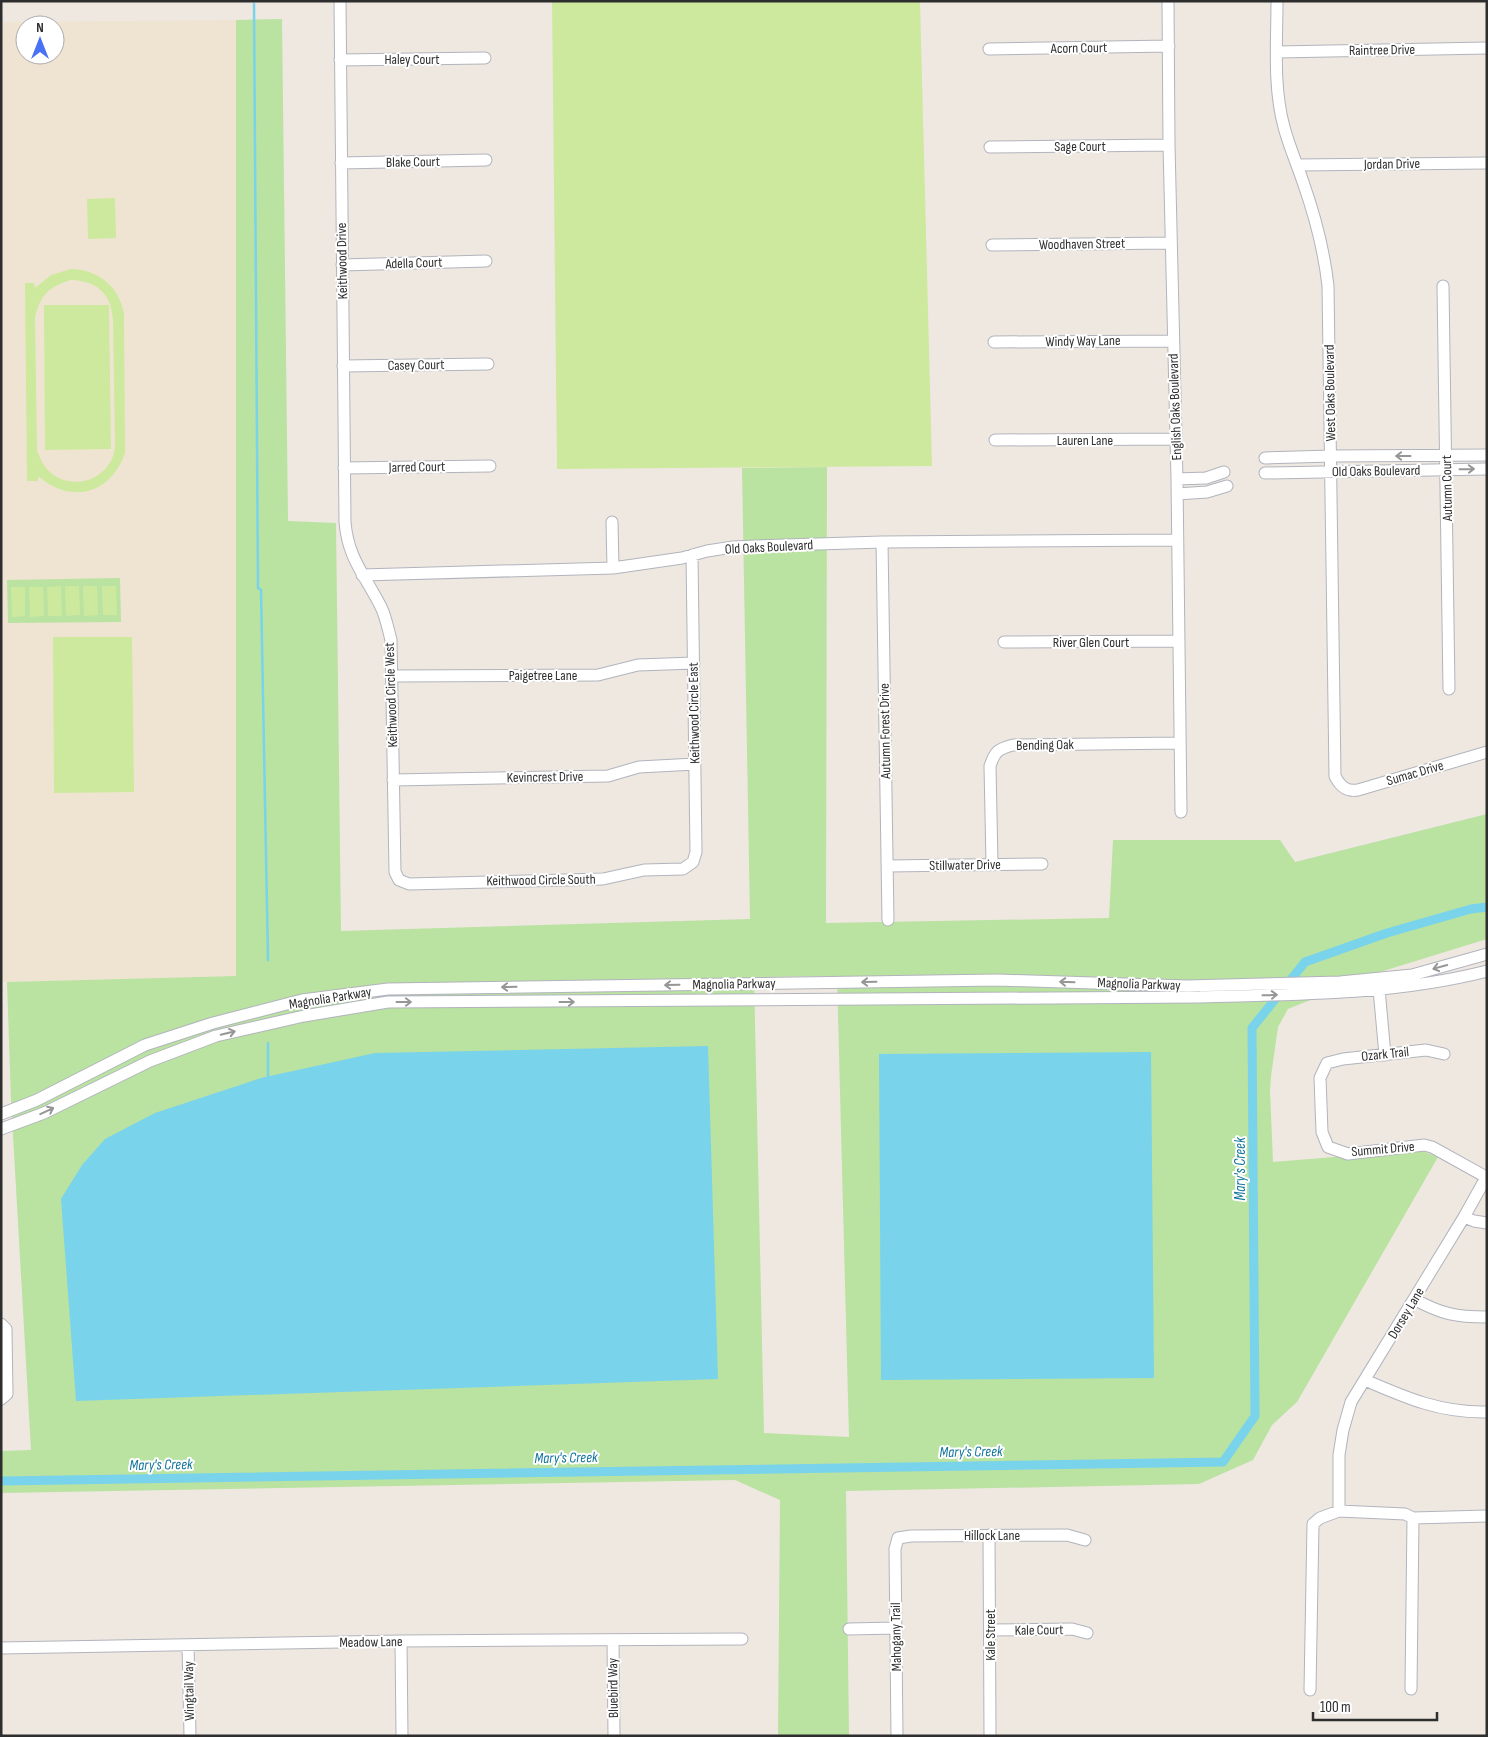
<svg xmlns="http://www.w3.org/2000/svg" width="1488" height="1737" font-family="'Sofia Sans Condensed',sans-serif">
  <style>
    .education { fill: #efe4d2; fill-rule: evenodd }
    .green { fill: #bae2a1; fill-rule: evenodd }
    .pitch { fill: #cde99d; fill-rule: evenodd }
    .water { fill: #79d3eb }
    .lines { fill: none; stroke-linecap: round; stroke-linejoin: round }
    .stream { stroke: #79d3eb; stroke-width: 2.5 }
    .canal { stroke: #79d3eb; stroke-width: 9 }
    .minor-casing { stroke: #b2b4bd; stroke-width: 13 }
    .minor { stroke: #fff; stroke-width: 11 }
    .oneway { stroke: #969696 }
    .labels { text-anchor: middle; dominant-baseline: central; stroke-width: 4; stroke-linejoin: round; paint-order: stroke }
    .street-label { font-size: 14px; fill: #2e2e2e; stroke: #fff }
    .water-label { font-size: 15px; font-style: italic; fill: #13759d; stroke: #fff }
  </style>
  <rect width="100%" height="100%" fill="#eee8e1"/>
  <path class="education" d="M 236,20 L 236,976 L 1,982 L 1,22 ZM 25,25 L 55,25 L 55,55 L 25,55 Z"/>
  <path class="green" d="M 282,19 L 288,521 L 336,523 L 341,931 L 750,919 L 742,468 L 827,467 L 826,923 L 1109,918 L 1113,840 L 1280,840 L 1295,862 L 1487,814 L 1487,939 L 1380,972 L 1288,1009 L 1278,1027 L 1271,1076 L 1270,1090 L 1273,1162 L 1420,1150 L 1438,1157 L 1297,1402 L 1272,1425 L 1253,1460 L 1199,1484 L 846,1491 L 849,1736 L 778,1736 L 780,1500 L 735,1480 L 1,1493 L 1,1451 L 31,1450 L 11,1100 L 7,982 L 236,976 L 236,20 ZM 837,976 L 849,1437 L 764,1433 L 754,977 Z
    M 120,578 L 121,622 L 8,623 L 7,580 Z"/>
  <path class="pitch" d="M 552,1 L 920,1 L 932,466 L 557,469 Z
    M 115,198 L 116,238 L 88,239 L 87,199 Z
    M 71,269 C 99,270 119,286 124,314 L 125,453 C 111,494 71,505 38,476 L 38,481 L 27,481 L 25,283 L 34,283 L 35,288 L 51,275 ZM 71,280 C 97,281 112,294 113,321 L 115,444 C 115,448 114,453 113,456 C 102,486 61,491 44,465 C 41,461 39,455 37,451 L 35,317 C 41,294 49,287 71,280 Z
    M 44,305 L 109,305 L 111,449 L 45,450 Z
    M 61,586 L 62,616 L 48,616 L 47,587 Z
    M 65,586 L 79,586 L 80,615 L 66,616 Z
    M 83,586 L 97,586 L 98,615 L 84,616 Z
    M 102,586 L 116,586 L 117,615 L 103,615 Z
    M 11,587 L 25,587 L 25,616 L 12,617 Z
    M 29,587 L 43,587 L 44,616 L 30,617 Z
    M 53,637 L 132,637 L 134,792 L 54,793 Z"/>
  <path class="water" d="M 708,1046 L 718,1379 L 76,1401 L 61,1199 L 82,1165 L 105,1139 L 155,1113 L 261,1078 L 375,1053 Z
    M 1151,1052 L 1154,1378 L 881,1380 L 879,1054 Z"/>
  <g class="lines">
    <path class="stream" d="M 254,4 L 258,588 L 261,590 L 268,960
      M 268,1043 L 268,1077"/>
    <path class="canal" d="M 1,1481 L 1223,1462 L 1255,1416 L 1252,1028 L 1305,962 L 1387,933 L 1471,909 L 1487,907"/>
    <g class="minor-casing">
      <path id="minor" d="M 340,1 L 345,522 C 348,559 365,575 381,607 C 386,617 388,629 391,640 L 395,872 L 399,880 L 409,884 L 603,879 L 644,870 L 683,869 L 693,862 L 696,852 L 692,555
        M 1168,1 L 1169,145 L 1177,479 L 1181,812
        M 1277,1 C 1277,43 1273,87 1284,127 C 1289,146 1297,164 1303,182 C 1315,216 1324,250 1328,286 L 1335,776 C 1340,786 1346,792 1358,790 L 1487,752
        M 989,49 L 1169,46
        M 1277,52 L 1487,48
        M 340,60 L 485,58
        M 990,147 L 1169,145
        M 341,163 L 486,160
        M 1298,165 L 1487,163
        M 992,245 L 1171,243
        M 342,265 L 486,261
        M 1443,286 L 1449,689
        M 994,342 L 1173,341
        M 343,366 L 488,364
        M 995,440 L 1175,439
        M 1265,458 L 1331,456 L 1487,455
        M 344,468 L 490,466
        M 1265,473 L 1487,469
        M 1177,479 L 1206,478 L 1224,472
        M 1177,494 L 1207,492 L 1227,486
        M 612,522 L 613,568
        M 882,542 L 888,920
        M 362,575 L 613,568 L 682,558 L 707,551 L 733,547 L 756,546 L 882,542 L 1177,540
        M 1004,642 L 1178,641
        M 392,676 L 598,675 L 638,665 L 694,663
        M 393,780 L 608,776 L 639,767 L 695,764
        M 992,864 L 990,766 C 995,751 998,749 1013,745 L 1180,743
        M 888,866 L 1042,864
        M 1379,989 L 1385,1055
        M 1444,1054 L 1426,1050 L 1343,1059 L 1327,1063 L 1320,1078 L 1322,1132 L 1328,1147 L 1348,1154 L 1424,1145 L 1432,1147 L 1486,1177
        M 1,1114 L 37,1100 L 145,1045 L 213,1023 L 302,1000 L 388,989 L 998,980 L 1187,986 L 1340,982 L 1412,975 L 1487,954
        M 1,1129 L 44,1113 L 150,1061 L 216,1036 L 304,1016 L 388,1002 L 1200,997 C 1296,994 1393,995 1487,971
        M 1464,1217 L 1474,1221 L 1487,1223
        M 1414,1299 C 1441,1314 1456,1317 1487,1317
        M 1,1324 L 6,1329 L 7,1394 L 1,1399
        M 1365,1380 C 1406,1398 1441,1413 1487,1412
        M 1339,1511 L 1405,1514 L 1413,1518 L 1411,1689
        M 1413,1518 L 1487,1516
        M 989,1535 L 990,1736
        M 849,1629 L 896,1628
        M 990,1630 L 1072,1629 L 1087,1633
        M 613,1640 L 614,1736
        M 401,1641 L 402,1736
        M 188,1646 L 190,1736
        M 1,1648 L 401,1641 L 742,1639
        M 1310,1690 L 1313,1524 L 1320,1518 L 1339,1511 L 1339,1455 L 1343,1430 L 1351,1402 L 1464,1217 L 1487,1176
        M 897,1736 L 895,1549 L 898,1538 L 911,1536 L 1067,1535 L 1085,1540"/>
    </g>
    <use href="#minor" class="minor"/>
  </g>
  <defs><path id="oneway-shaft" d="M-6 0H5M1.5-3L5.5 0L1.5 3" fill="none" stroke-width="1.6" stroke-linecap="round" stroke-linejoin="round" transform="scale(1.25)"/></defs>
  <g class="oneway">
    <use href="#oneway-shaft" transform="translate(1403 456) rotate(180)"/>
    <use href="#oneway-shaft" transform="translate(1467 469) rotate(-1)"/>
    <use href="#oneway-shaft" transform="translate(1440 967) rotate(165)"/>
    <use href="#oneway-shaft" transform="translate(869 982) rotate(179)"/>
    <use href="#oneway-shaft" transform="translate(1067 982) rotate(-178)"/>
    <use href="#oneway-shaft" transform="translate(672 985) rotate(179)"/>
    <use href="#oneway-shaft" transform="translate(509 987) rotate(179)"/>
    <use href="#oneway-shaft" transform="translate(1270 995) rotate(-2)"/>
    <use href="#oneway-shaft" transform="translate(404 1002)"/>
    <use href="#oneway-shaft" transform="translate(567 1002)"/>
    <use href="#oneway-shaft" transform="translate(228 1033) rotate(-13)"/>
    <use href="#oneway-shaft" transform="translate(47 1111) rotate(-25)"/>
  </g>
  <g class="labels">
    <g class="street-label">
      <text transform="translate(1079 48) rotate(-1)">Acorn Court</text>
      <text transform="translate(1382 50) rotate(-1)">Raintree Drive</text>
      <text x="412" y="59">Haley Court</text>
      <text x="1080" y="146">Sage Court</text>
      <text transform="translate(413 162) rotate(-1)">Blake Court</text>
      <text transform="translate(1392 164) rotate(-1)">Jordan Drive</text>
      <text transform="translate(1082 244) rotate(-1)">Woodhaven Street</text>
      <text transform="translate(342 261) rotate(-91)">Keithwood Drive</text>
      <text transform="translate(414 263) rotate(-2)">Adella Court</text>
      <text transform="translate(1083 341) rotate(-1)">Windy Way Lane</text>
      <text transform="translate(416 365) rotate(-1)">Casey Court</text>
      <text transform="translate(1330 393) rotate(-91)">West Oaks Boulevard</text>
      <text transform="translate(1175 407) rotate(-92)">English Oaks Boulevard</text>
      <text x="1085" y="440">Lauren Lane</text>
      <text transform="translate(417 467) rotate(-1)">Jarred Court</text>
      <text transform="translate(1376 471) rotate(-1)">Old Oaks Boulevard</text>
      <text transform="translate(1447 488) rotate(-91)">Autumn Court</text>
      <text transform="translate(769 547) rotate(-3)">Old Oaks Boulevard</text>
      <text x="1091" y="642">River Glen Court</text>
      <text x="543" y="675">Paigetree Lane</text>
      <text transform="translate(391 695) rotate(-92)">Keithwood Circle West</text>
      <text transform="translate(694 713) rotate(-91)">Keithwood Circle East</text>
      <text transform="translate(885 731) rotate(-91)">Autumn Forest Drive</text>
      <text transform="translate(1045 745) rotate(-1)">Bending Oak</text>
      <text transform="translate(1415 773) rotate(-16)">Sumac Drive</text>
      <text transform="translate(545 777) rotate(-1)">Kevincrest Drive</text>
      <text transform="translate(965 865) rotate(-1)">Stillwater Drive</text>
      <text transform="translate(541 880) rotate(-1)">Keithwood Circle South</text>
      <text transform="translate(734 984) rotate(-1)">Magnolia Parkway</text>
      <text transform="translate(1139 984) rotate(2)">Magnolia Parkway</text>
      <text transform="translate(330 998) rotate(-9)">Magnolia Parkway</text>
      <text transform="translate(1385 1054) rotate(-6)">Ozark Trail</text>
      <text transform="translate(1383 1149) rotate(-5)">Summit Drive</text>
      <text transform="translate(1406 1313) rotate(-59)">Dorsey Lane</text>
      <text x="992" y="1535">Hillock Lane</text>
      <text transform="translate(1039 1630) rotate(-1)">Kale Court</text>
      <text transform="translate(990 1635) rotate(-90)">Kale Street</text>
      <text transform="translate(896 1637) rotate(-91)">Mahogany Trail</text>
      <text transform="translate(371 1642) rotate(-1)">Meadow Lane</text>
      <text transform="translate(613 1688) rotate(-91)">Bluebird Way</text>
      <text transform="translate(189 1691) rotate(-91)">Wingtail Way</text>
    </g>
    <g class="water-label">
      <text transform="translate(1240 1169) rotate(-90)">Mary's Creek</text>
      <text transform="translate(971 1452) rotate(-1)">Mary's Creek</text>
      <text transform="translate(566 1458) rotate(-1)">Mary's Creek</text>
      <text transform="translate(161 1465) rotate(-1)">Mary's Creek</text>
    </g>
  </g>
  <rect width="1488" height="1737" fill="none" stroke="#2e2e2e" stroke-width="5"/>
  <g transform="translate(40 40)"><circle r="24" fill="#ffffff" stroke="#ababab"/>
  <path d="M0-4L9 19L0 12L-9 19Z" fill="#4971f4"/>
  <text y="-8" font-size="14" font-weight="bold" text-anchor="middle" fill="#2e2e2e">N</text>
  </g>
  <path d="M1313 1712v8h124v-8" fill="none" stroke="#2e2e2e" stroke-width="2.5"/>
  <text x="1320" y="1712" font-size="15" fill="#2e2e2e" stroke="#ffffff" stroke-width="4" paint-order="stroke">100 m</text>
</svg>
